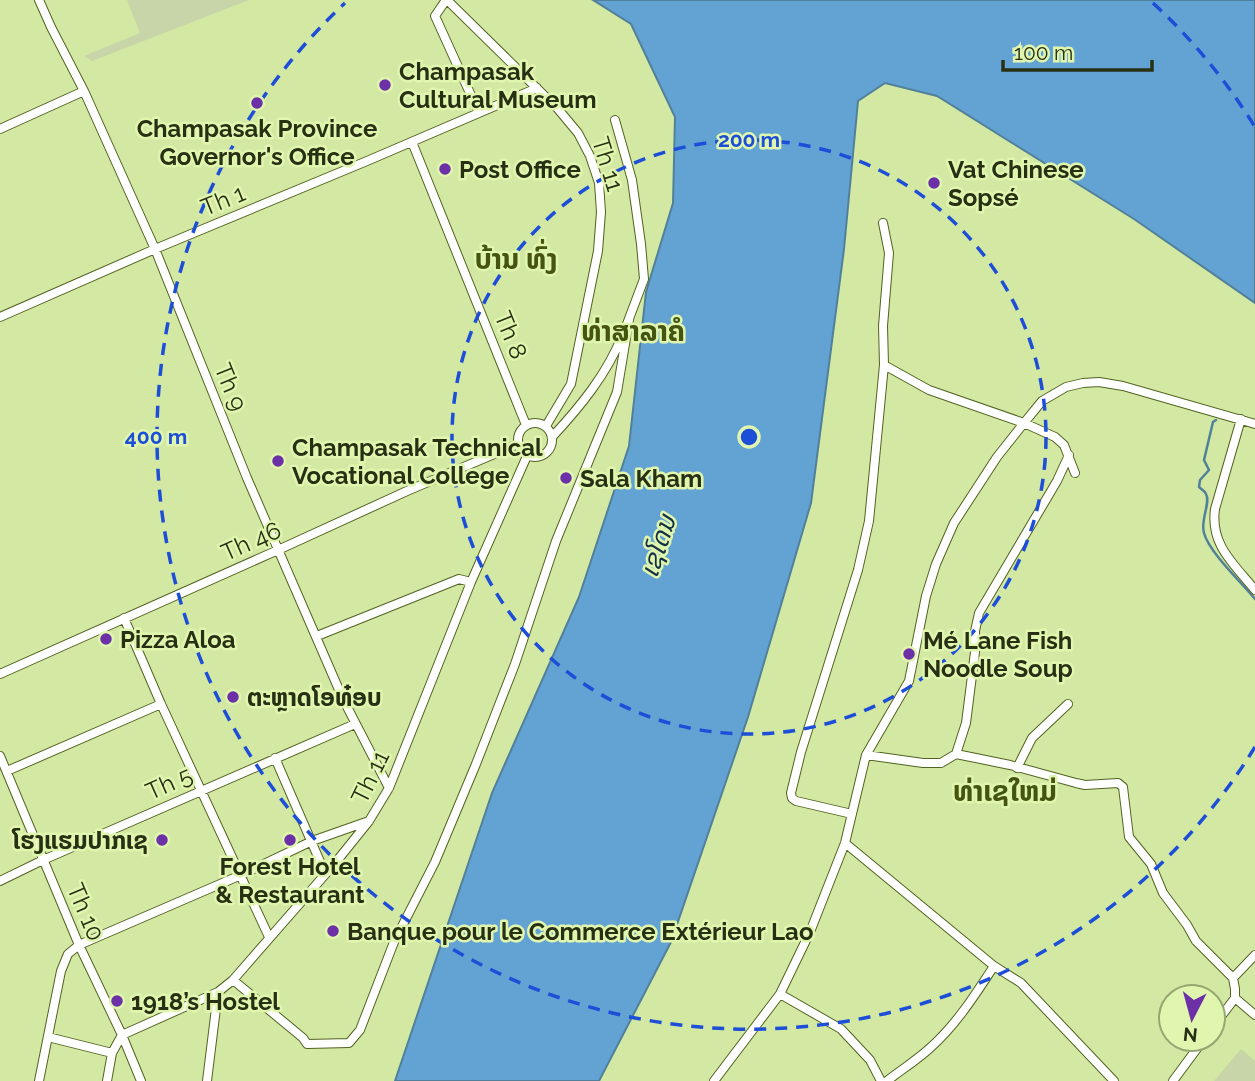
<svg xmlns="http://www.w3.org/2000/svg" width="1255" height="1081" font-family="Raleway,'Noto Sans Lao',sans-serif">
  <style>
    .green { fill: #c7d5a9 }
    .water { fill: #62a3d4; stroke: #51809a; stroke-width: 2 }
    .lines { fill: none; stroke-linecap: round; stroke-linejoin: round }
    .stream { stroke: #51809a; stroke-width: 2.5 }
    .street-casing { stroke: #526321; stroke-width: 10 }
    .street { stroke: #fff; stroke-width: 8 }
    .ring { fill: none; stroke: #1d4ed8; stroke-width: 3.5; stroke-dasharray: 12 9 }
    .poi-dot { fill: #6c31a7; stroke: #e0f6af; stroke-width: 2.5 }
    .labels { text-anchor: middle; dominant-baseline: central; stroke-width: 5; stroke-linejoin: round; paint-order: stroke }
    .poi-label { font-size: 24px; font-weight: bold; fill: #283014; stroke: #e0f6af; text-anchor: start }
    .street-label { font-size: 24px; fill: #283014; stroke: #e0f6af }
    .water-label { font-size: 26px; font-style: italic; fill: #133045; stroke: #e0f6af }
    .quarter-label { font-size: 28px; font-weight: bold; fill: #455510; stroke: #e0f6af }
    .centre { fill: #1d4ed8; stroke: #e0f6af; stroke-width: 3.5 }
    .ring-label { font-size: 21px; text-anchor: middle; font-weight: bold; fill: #1d4ed8; stroke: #e0f6af; stroke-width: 5; stroke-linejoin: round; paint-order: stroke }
  </style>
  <rect width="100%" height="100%" fill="#d3e8a3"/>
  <path class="green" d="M 127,0 L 249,0 L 92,61 L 84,56 L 140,33 Z
    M 1241,1049 L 1255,1061 L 1255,1081 L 1214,1081 Z"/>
  <path class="water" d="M 593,0 L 1255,0 L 1255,303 L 1134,219 L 937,96 L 885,83 L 858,101 L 844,249 L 811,503 L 748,717 L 671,942 L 599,1081 L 395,1081 L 492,793 L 579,597 L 629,446 L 646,292 L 673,203 L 675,117 L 631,24 Z"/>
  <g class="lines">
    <path class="stream" d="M 1216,420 L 1213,422 L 1204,460 L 1209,470 L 1200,480 L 1199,487 C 1201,489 1205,491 1206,494 C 1211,503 1200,520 1204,533 C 1209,552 1241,582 1255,599"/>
    <g class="street-casing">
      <path id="street" d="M 39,0 L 51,27 L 84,91 L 155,249 L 247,478 L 343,699 L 389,788
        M 446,0 L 435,16 L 479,113
        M 447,0 L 558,109 L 578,133 L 590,156 L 599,183 L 601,212 L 598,251 L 571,384 L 546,426
        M 615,120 L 632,180 L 641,244 L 644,279 L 627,324
        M 0,129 L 84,91
        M 412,142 L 526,425
        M 883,223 L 889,253 L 883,326 L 884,365 L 929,390 L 1024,423 L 1055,437 L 1064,445 L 1075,473
        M 0,317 L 155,249 L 367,161 L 537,88
        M 1241,419 L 1215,509 C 1210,545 1234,564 1255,590
        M518 440a17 17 0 1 1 34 0a17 17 0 1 1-34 0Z
        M 552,437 C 580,407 607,374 622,336
        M 124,618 L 161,704 L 269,937
        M 317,636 L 459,579 L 471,582
        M 0,674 L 278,550 L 407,491 L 518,444
        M 956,754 L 1010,765 L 1076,783 L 1085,785 L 1118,783 L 1123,787 L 1129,837 L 1151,864 L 1163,893 L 1187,925 L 1196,941 L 1233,978 L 1235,989 L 1235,998 L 1255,1015
        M 866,755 L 923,763 L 941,763 L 956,754 L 966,723 L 975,652 L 975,631 L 979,613 L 1057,481 L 1069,455
        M 0,756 L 79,945 L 122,1035 L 141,1081
        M 275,758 L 325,873
        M 1017,768 L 1032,738 L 1068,704
        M 7,771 L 161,704
        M 852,814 L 796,801 L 792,798 L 791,793 L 801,752 L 858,570 L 869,521 L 884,365
        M 845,843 L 994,966 L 1021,983 L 1114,1081
        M 0,881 L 43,860 L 355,724
        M 1233,978 L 1255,955
        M 233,980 L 303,1038 L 307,1044 L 349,1043 L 360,1030 L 394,942 L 435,862 L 476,764 L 515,664 L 556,541 L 617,392 L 629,320
        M 780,994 L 841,1029 L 870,1060 L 881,1081
        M 1213,1027 L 1235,998
        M 48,1037 L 112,1053
        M 39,1081 L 61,971 L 68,954 L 79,945 L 241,875 L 312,841 L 369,821
        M 107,1081 L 112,1053 L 122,1035 L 218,992
        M 207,1081 L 218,992 L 233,980 L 336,862 L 369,821 L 389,788 L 471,582 L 527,456
        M 714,1081 L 780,994 L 810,932 L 845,843 L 866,755 L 909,681 L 926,596 L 936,564 L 954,523 L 997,457 L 1024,423 L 1042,401 L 1066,387 L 1083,383 L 1099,382 L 1123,386 L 1255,424
        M 887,1081 C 901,1070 917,1060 930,1048 C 956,1025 975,995 994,966
        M 1173,1081 L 1204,1039"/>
    </g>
    <use href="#street" class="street"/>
  </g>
  <g class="ring">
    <circle cx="749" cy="437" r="297"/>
    <path d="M1255 747A593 593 0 1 1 345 3M1153 3A593 593 0 0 1 1255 127"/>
  </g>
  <g class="poi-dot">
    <circle cx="385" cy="85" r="7"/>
    <circle cx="257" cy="103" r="7"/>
    <circle cx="445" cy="169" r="7"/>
    <circle cx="934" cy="183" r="7"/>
    <circle cx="278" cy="461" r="7"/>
    <circle cx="566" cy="478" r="7"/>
    <circle cx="106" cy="639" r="7"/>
    <circle cx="909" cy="654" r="7"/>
    <circle cx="233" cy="697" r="7"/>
    <circle cx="162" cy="840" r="7"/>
    <circle cx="290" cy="840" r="7"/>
    <circle cx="333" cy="931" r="7"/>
    <circle cx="117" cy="1001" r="7"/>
  </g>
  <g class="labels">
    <g class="poi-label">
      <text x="399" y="71">Champasak<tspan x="399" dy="28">Cultural Museum</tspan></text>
      <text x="257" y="128" text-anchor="middle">Champasak Province<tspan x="257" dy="28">Governor's Office</tspan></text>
      <text x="459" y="169">Post Office</text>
      <text x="948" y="169">Vat Chinese<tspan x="948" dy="28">Sopsé</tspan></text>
      <text x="292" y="447">Champasak Technical<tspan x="292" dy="28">Vocational College</tspan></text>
      <text x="580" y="478">Sala Kham</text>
      <text x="120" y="639">Pizza Aloa</text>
      <text x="923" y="640">Mé Lane Fish<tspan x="923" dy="28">Noodle Soup</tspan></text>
      <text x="247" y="697">ຕະຫຼາດໂອທ໋ອບ</text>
      <text x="148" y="840" text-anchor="end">ໂຮງແຮມປາກເຊ</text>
      <text x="290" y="866" text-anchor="middle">Forest Hotel<tspan x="290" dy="28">&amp; Restaurant</tspan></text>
      <text x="347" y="931">Banque pour le Commerce Extérieur Lao</text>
      <text x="131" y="1001">1918’s Hostel</text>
    </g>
    <g class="street-label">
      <text transform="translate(608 164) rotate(73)">Th 11</text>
      <text transform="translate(223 200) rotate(-22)">Th 1</text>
      <text transform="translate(511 335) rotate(68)">Th 8</text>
      <text transform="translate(231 387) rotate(68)">Th 9</text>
      <text transform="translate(251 541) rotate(-24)">Th 46</text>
      <text transform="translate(370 777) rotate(-64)">Th 11</text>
      <text transform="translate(169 783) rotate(-24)">Th 5</text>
      <text transform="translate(86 912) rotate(67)">Th 10</text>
    </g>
    <g class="water-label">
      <text transform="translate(658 546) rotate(-72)">ເຊໂດນ</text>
    </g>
    <g class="quarter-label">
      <text x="516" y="259">ບ້ານ ທົ່ງ</text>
      <text x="633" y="331">ທ່າສາລາຄໍ</text>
      <text x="1005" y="791">ທ່າເຊໃຫມ່</text>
    </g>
  </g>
  <circle cx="749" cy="437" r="10" class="centre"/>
  <g class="ring-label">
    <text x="749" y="147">200 m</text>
    <text x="156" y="444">400 m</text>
  </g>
  <g transform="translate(1192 1018) rotate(186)"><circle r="33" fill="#e0f6af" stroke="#96a771" stroke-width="2"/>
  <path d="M0-5L12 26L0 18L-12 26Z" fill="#6c31a7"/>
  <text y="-10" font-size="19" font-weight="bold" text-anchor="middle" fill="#283014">N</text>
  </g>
  <path d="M1003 60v10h149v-10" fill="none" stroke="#283014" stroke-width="3.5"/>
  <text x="1014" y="60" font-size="21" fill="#283014" stroke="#e0f6af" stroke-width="5" paint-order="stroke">100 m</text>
</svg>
